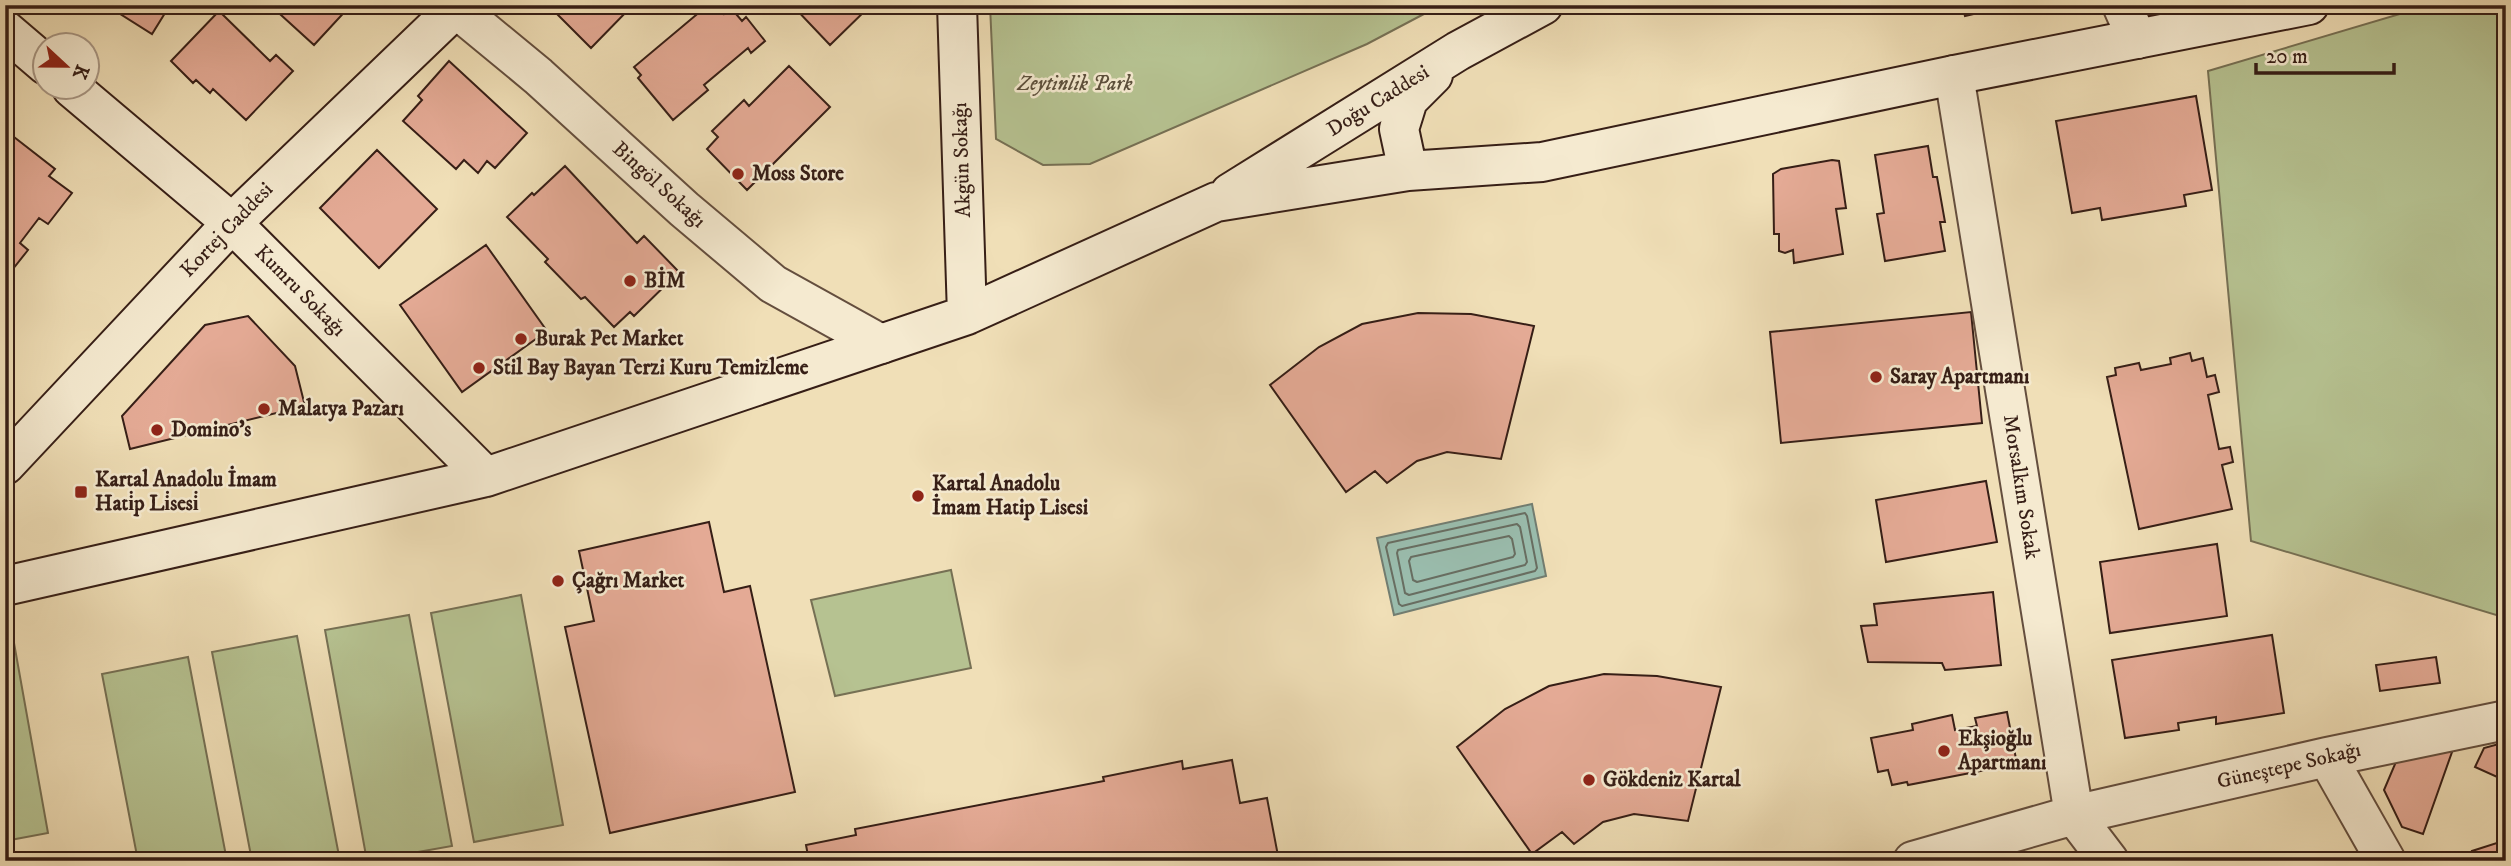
<svg xmlns="http://www.w3.org/2000/svg" width="2511" height="866" font-family="'IM FELL DW Pica',serif">
  <style>
    .green { fill: #b6c291; stroke: #767054; stroke-width: 2 }
    .water { fill: #9abdae; stroke: #727d71; stroke-width: 2 }
    .lines { fill: none; stroke-linecap: round; stroke-linejoin: round }
    .shore { stroke: #686e62; stroke-width: 2 }
    .building { fill: #e4aa95; stroke: #361e16; stroke-width: 2 }
    .street-casing { stroke: #644e3e; stroke-width: 42 }
    .secondary-casing { stroke: #361e16; stroke-width: 42 }
    .street { stroke: #f5ead0; stroke-width: 38 }
    .secondary { stroke: #f5ead0; stroke-width: 38 }
    .poi-dot { fill: #8f2418; stroke: #f5ead0; stroke-width: 2.5 }
    .labels { text-anchor: middle; dominant-baseline: central; stroke-width: 5; stroke-linejoin: round; paint-order: stroke }
    .park-label { font-size: 21px; font-style: italic; fill: #5c4f3b; stroke: #f5ead0 }
    .street-label { font-size: 21px; fill: #361e16; stroke: #f5ead0 }
    .poi-label { font-size: 21px; font-weight: bold; fill: #361e16; stroke: #f5ead0; text-anchor: start }
  </style>
  <rect width="100%" height="100%" fill="#f0dfb7"/>
  <filter id="stains"><feTurbulence type="fractalNoise" baseFrequency=".00286" numOctaves="4"/><feColorMatrix values="0 0 0 0 .2 0 0 0 0 .09 0 0 0 0 .02 0 0 0 .5 -.17"/></filter>
  <radialGradient id="worn" r=".72"><stop offset=".6" stop-color="#630" stop-opacity="0"/><stop offset="1" stop-color="#630" stop-opacity=".3"/></radialGradient>
  <path class="green" d="M 990,5 L 1441,5 L 1367,44 L 1090,164 L 1043,165 L 996,139 Z
    M 2430,5 L 2506,5 L 2506,618 L 2251,541 L 2208,71 Z
    M 951,570 L 971,668 L 835,696 L 811,600 Z
    M 521,595 L 563,825 L 474,842 L 431,613 Z
    M 409,615 L 452,846 L 367,861 L 325,630 Z
    M 297,636 L 340,861 L 252,861 L 212,652 Z
    M 14,643 L 48,833 L 5,841 L 5,644 Z
    M 188,657 L 227,861 L 138,861 L 102,674 Z"/>
  <path class="water" d="M 1532,504 L 1546,576 L 1394,615 L 1377,538 Z"/>
  <g class="lines">
    <path class="shore" d="M 1525,513 L 1527,516 L 1537,568 L 1535,571 L 1402,606 L 1399,604 L 1386,547 L 1388,543 Z
      M 1517,524 L 1520,527 L 1527,562 L 1525,565 L 1409,595 L 1405,593 L 1397,553 L 1398,550 Z
      M 1509,536 L 1512,539 L 1515,554 L 1513,557 L 1417,582 L 1413,580 L 1409,561 L 1411,557 Z"/>
  </g>
  <path class="building" d="M 106,5 L 170,5 L 152,34 Z
    M 270,5 L 351,5 L 314,45 Z
    M 548,5 L 633,5 L 591,48 Z
    M 708,5 L 717,5 L 724,14 L 731,8 L 742,21 L 746,17 L 765,41 L 751,53 L 748,48 L 704,85 L 708,90 L 673,120 L 638,78 L 641,75 L 634,67 Z
    M 792,5 L 871,5 L 830,45 Z
    M 1962,5 L 2012,5 L 1965,16 Z
    M 219,11 L 270,61 L 276,55 L 293,71 L 246,120 L 213,89 L 210,93 L 196,80 L 193,83 L 171,61 Z
    M 449,61 L 527,133 L 495,168 L 487,161 L 478,173 L 464,160 L 456,169 L 403,121 L 422,100 L 418,96 Z
    M 789,66 L 830,107 L 747,190 L 707,149 L 718,137 L 712,131 L 744,100 L 749,106 Z
    M 2196,96 L 2212,190 L 2184,195 L 2186,206 L 2102,220 L 2100,208 L 2072,213 L 2056,121 Z
    M 5,130 L 55,169 L 49,176 L 72,193 L 48,224 L 39,218 L 20,243 L 28,250 L 5,279 Z
    M 1928,146 L 1933,177 L 1937,177 L 1945,222 L 1940,222 L 1945,251 L 1885,261 L 1877,214 L 1884,213 L 1875,155 Z
    M 377,150 L 437,209 L 379,268 L 320,208 Z
    M 1832,160 L 1839,161 L 1846,208 L 1836,209 L 1843,254 L 1794,263 L 1793,250 L 1785,253 L 1779,251 L 1779,234 L 1774,234 L 1773,174 L 1781,169 Z
    M 565,166 L 637,243 L 644,236 L 679,272 L 634,316 L 630,312 L 614,327 L 585,297 L 581,299 L 545,262 L 548,259 L 507,217 L 532,193 L 534,195 Z
    M 486,245 L 547,331 L 462,392 L 400,305 Z
    M 1971,312 L 1982,423 L 1781,443 L 1770,332 Z
    M 1418,313 L 1471,314 L 1534,326 L 1501,459 L 1447,452 L 1417,461 L 1387,483 L 1375,471 L 1346,492 L 1270,385 L 1319,347 L 1362,324 Z
    M 248,316 L 295,366 L 305,406 L 130,449 L 122,416 L 205,325 Z
    M 2190,353 L 2192,361 L 2203,358 L 2207,377 L 2215,375 L 2219,392 L 2208,395 L 2219,449 L 2230,447 L 2233,462 L 2222,465 L 2232,509 L 2139,529 L 2107,377 L 2116,375 L 2115,368 L 2139,363 L 2141,370 L 2171,364 L 2170,358 Z
    M 1986,481 L 1997,542 L 1886,562 L 1876,500 Z
    M 709,522 L 724,592 L 750,586 L 795,792 L 610,833 L 565,627 L 594,621 L 579,551 Z
    M 2217,544 L 2227,616 L 2110,633 L 2100,562 Z
    M 1993,592 L 2001,665 L 1945,670 L 1942,663 L 1868,662 L 1861,626 L 1877,625 L 1874,604 Z
    M 2272,635 L 2284,713 L 2216,724 L 2216,717 L 2178,723 L 2179,730 L 2125,738 L 2112,660 Z
    M 2436,657 L 2440,683 L 2380,691 L 2376,665 Z
    M 1604,674 L 1657,676 L 1721,687 L 1688,821 L 1634,814 L 1603,822 L 1574,844 L 1562,832 L 1532,854 L 1457,747 L 1505,709 L 1549,686 Z
    M 2007,712 L 2017,764 L 1908,785 L 1907,782 L 1892,785 L 1888,770 L 1878,772 L 1871,738 L 1913,730 L 1912,724 L 1952,715 L 1955,730 L 1977,726 L 1975,718 Z
    M 2422,740 L 2452,752 L 2423,834 L 2402,827 L 2384,790 L 2401,750 Z
    M 2506,742 L 2506,781 L 2475,767 L 2484,748 Z
    M 1232,760 L 1240,803 L 1267,798 L 1279,861 L 809,861 L 806,845 L 856,835 L 855,829 L 1104,781 L 1103,777 L 1182,761 L 1183,769 Z
    M 2506,840 L 2506,861 L 2475,861 L 2472,851 Z"/>
  <g class="lines">
    <g class="street-casing">
      <path id="street" d="M 452,5 L 538,76 L 684,209 L 773,284 L 881,344
        M 2122,5 L 2137,39
        M 1954,75 L 2074,815 L 2109,861
        M 2327,757 L 2386,861
        M 1913,861 L 2074,815 L 2327,757 L 2506,720"/>
    </g>
    <g class="secondary-casing">
      <path id="secondary" d="M 957,5 L 967,315
        M 5,30 L 46,65
        M 72,88 L 232,223 L 486,477
        M 1408,171 L 1399,129 L 1408,100 L 1433,75
        M 1230,193 L 1458,51 L 1543,5
        M 5,465 L 232,223 L 459,5
        M 5,586 L 486,477 L 967,315 L 1216,202 L 1408,171 L 1542,162 L 1954,75 L 2309,5"/>
    </g>
    <use href="#street" class="street"/>
    <use href="#secondary" class="secondary"/>
  </g>
  <g class="poi-dot">
    <circle cx="738" cy="174" r="7"/>
    <circle cx="630" cy="281" r="7"/>
    <circle cx="521" cy="339" r="7"/>
    <circle cx="479" cy="368" r="7"/>
    <circle cx="1876" cy="377" r="7"/>
    <circle cx="264" cy="409" r="7"/>
    <circle cx="157" cy="430" r="7"/>
    <rect x="74" y="485" width="14" height="14" rx="3.5"/>
    <circle cx="918" cy="496" r="7"/>
    <circle cx="558" cy="581" r="7"/>
    <circle cx="1944" cy="751" r="7"/>
    <circle cx="1589" cy="780" r="7"/>
  </g>
  <g class="labels">
    <g class="park-label">
      <text x="1075" y="84">Zeytinlik Park</text>
    </g>
    <g class="street-label">
      <text transform="translate(1378 101) rotate(-32)">Doğu Caddesi</text>
      <text transform="translate(962 160) rotate(-92)">Akgün Sokağı</text>
      <text transform="translate(659 185) rotate(42)">Bingöl Sokağı</text>
      <text transform="translate(227 230) rotate(-46)">Kortej Caddesi</text>
      <text transform="translate(300 291) rotate(45)">Kumru Sokağı</text>
      <text transform="translate(2021 487) rotate(81)">Morsalkım Sokak</text>
      <text transform="translate(2289 766) rotate(-13)">Güneştepe Sokağı</text>
    </g>
    <g class="poi-label">
      <text x="752" y="174">Moss Store</text>
      <text x="644" y="281">BİM</text>
      <text x="535" y="339">Burak Pet Market</text>
      <text x="493" y="368">Stil Bay Bayan Terzi Kuru Temizleme</text>
      <text x="1890" y="377">Saray Apartmanı</text>
      <text x="278" y="409">Malatya Pazarı</text>
      <text x="171" y="430">Domino's</text>
      <text x="95" y="480">Kartal Anadolu İmam<tspan x="95" dy="24">Hati̇p Li̇sesi̇</tspan></text>
      <text x="932" y="484">Kartal Anadolu<tspan x="932" dy="24">İmam Hatip Lisesi</tspan></text>
      <text x="572" y="581">Çağrı Market</text>
      <text x="1958" y="739">Ekşioğlu<tspan x="1958" dy="24">Apartmanı</tspan></text>
      <text x="1603" y="780">Gökdeniz Kartal</text>
    </g>
  </g>
  <rect width="2511" height="866" fill="none" stroke="#f0dfb7" stroke-width="28"/>
  <rect x="7" y="7" width="2497" height="852" fill="none" stroke="#361e16" stroke-width="3.5"/>
  <rect x="14" y="14" width="2483" height="838" fill="none" stroke="#361e16" stroke-width="2"/>
  <g transform="translate(66 66) rotate(112)"><circle r="33" fill="#f5ead0" stroke="#a99886" stroke-width="2"/>
  <path d="M0-5L12 26L0 18L-12 26Z" fill="#8f2418"/>
  <text y="-10" font-size="19" font-weight="bold" text-anchor="middle" fill="#361e16">K</text>
  </g>
  <path d="M2256 63v10h138v-10" fill="none" stroke="#361e16" stroke-width="3.5"/>
  <text x="2266" y="63" font-size="21" fill="#361e16" stroke="#f5ead0" stroke-width="5" paint-order="stroke">20 m</text>
  <rect width="100%" height="100%" filter="url(#stains)"/>
  <rect width="100%" height="100%" fill="url(#worn)"/>
</svg>
